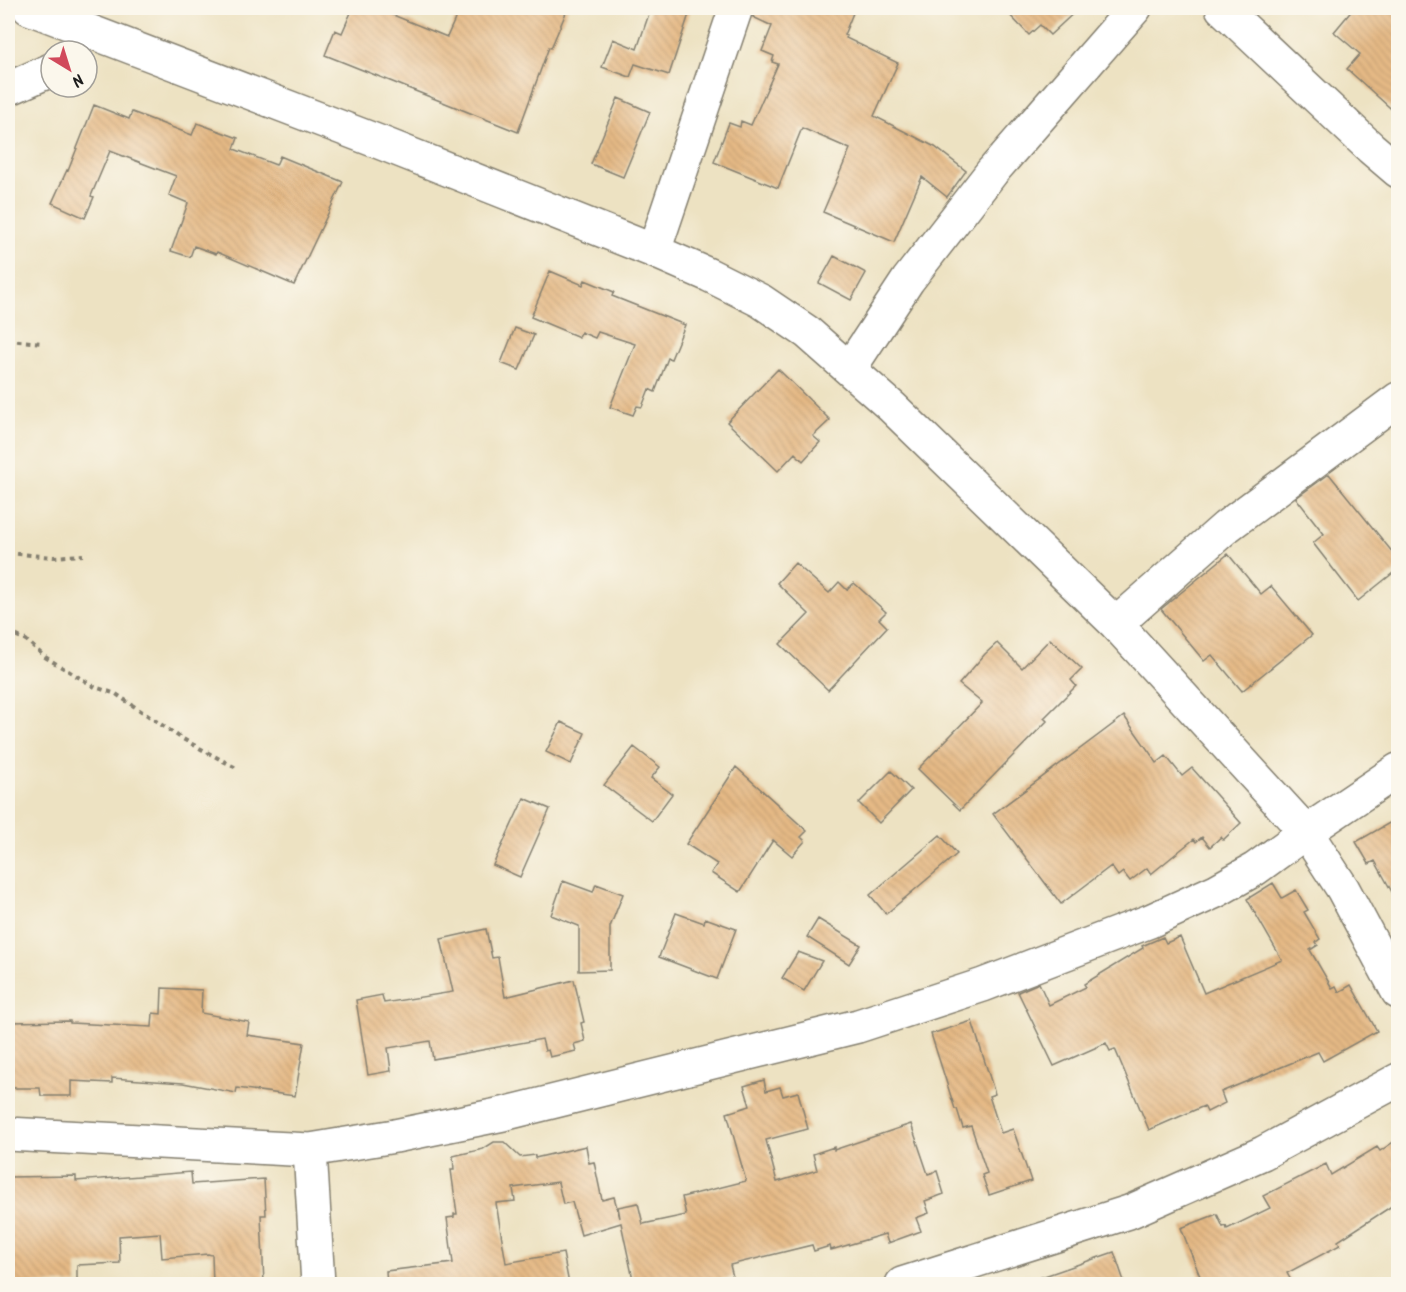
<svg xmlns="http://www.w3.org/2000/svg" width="1406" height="1292" font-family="Kalam,sans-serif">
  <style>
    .building { fill: url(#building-back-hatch) }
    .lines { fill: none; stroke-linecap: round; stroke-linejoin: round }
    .minor-casing { stroke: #847f6f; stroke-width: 36 }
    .path { stroke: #847f6f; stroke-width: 4; stroke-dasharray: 4.5 4.5; stroke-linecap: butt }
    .minor { stroke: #fff; stroke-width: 33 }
  </style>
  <defs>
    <pattern id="building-back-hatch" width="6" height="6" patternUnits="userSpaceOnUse" patternTransform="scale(1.5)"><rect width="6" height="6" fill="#e5b985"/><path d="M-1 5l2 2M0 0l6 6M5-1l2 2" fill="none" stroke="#c49e72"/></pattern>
  </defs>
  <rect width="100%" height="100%" fill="#fbf7ec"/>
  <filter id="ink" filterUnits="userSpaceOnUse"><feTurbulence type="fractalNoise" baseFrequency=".0167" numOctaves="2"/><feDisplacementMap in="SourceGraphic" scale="12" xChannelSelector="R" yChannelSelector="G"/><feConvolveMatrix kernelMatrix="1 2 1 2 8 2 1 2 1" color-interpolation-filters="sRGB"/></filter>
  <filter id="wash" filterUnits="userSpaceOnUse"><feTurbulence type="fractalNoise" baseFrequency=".008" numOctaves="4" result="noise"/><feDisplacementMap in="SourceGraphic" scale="24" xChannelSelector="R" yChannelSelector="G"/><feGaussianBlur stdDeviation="1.35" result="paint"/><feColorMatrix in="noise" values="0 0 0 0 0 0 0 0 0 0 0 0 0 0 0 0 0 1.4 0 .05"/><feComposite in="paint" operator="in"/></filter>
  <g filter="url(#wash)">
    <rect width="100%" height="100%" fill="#ede2c2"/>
    <g id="blocks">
      <path class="building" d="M 353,8 L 376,8 L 447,37 L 460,8 L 568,8 L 551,48 L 549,47 L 518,132 L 325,55 L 335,30 L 342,33 Z
        M 651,8 L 691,8 L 669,75 L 635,64 L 630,77 L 602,67 L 613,39 L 637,49 Z
        M 754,8 L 855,8 L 844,35 L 847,36 L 846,38 L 898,63 L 874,116 L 935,147 L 966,171 L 947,197 L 922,177 L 894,242 L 823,212 L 850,149 L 802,128 L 778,188 L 714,162 L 729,123 L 740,127 L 741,121 L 751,125 L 778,64 L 772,62 L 774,56 L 762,51 L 772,26 L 753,17 Z
        M 1003,8 L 1079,8 L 1050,35 L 1040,25 L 1029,35 Z
        M 1354,8 L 1391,8 L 1398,13 L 1398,115 L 1347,69 L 1360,54 L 1334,32 Z
        M 618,98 L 650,112 L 623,177 L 591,164 Z
        M 94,105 L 129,119 L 132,112 L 192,135 L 197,123 L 238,138 L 234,149 L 276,165 L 280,156 L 343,182 L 294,285 L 217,252 L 216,254 L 194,246 L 190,257 L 171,251 L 188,203 L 169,195 L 176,176 L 110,151 L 91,196 L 94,197 L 85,218 L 52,203 L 67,170 L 68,171 Z
        M 834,256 L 866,273 L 851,300 L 819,283 Z
        M 550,271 L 583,285 L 585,280 L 614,292 L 612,296 L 685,325 L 671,359 L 668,358 L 655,392 L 649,389 L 642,407 L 637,406 L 633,415 L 610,407 L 635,344 L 598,332 L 595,338 L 581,332 L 579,337 L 531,317 Z
        M 515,328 L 534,335 L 519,370 L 501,363 Z
        M 778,369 L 830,420 L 813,436 L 820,442 L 803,461 L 795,453 L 778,471 L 727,422 Z
        M 1329,474 L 1398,559 L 1398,569 L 1358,601 L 1313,543 L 1324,534 L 1296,498 Z
        M 1228,554 L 1261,594 L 1271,586 L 1312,635 L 1242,691 L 1212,655 L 1204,661 L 1161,609 Z
        M 795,563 L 829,593 L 839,582 L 847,590 L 854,583 L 886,612 L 879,619 L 887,627 L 828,690 L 780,644 L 809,614 L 777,583 Z
        M 1050,639 L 1082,669 L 1071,680 L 1076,686 L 1044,718 L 1047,721 L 960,810 L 918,769 L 982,703 L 959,684 L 985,654 L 997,643 L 1022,668 Z
        M 1124,716 L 1157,763 L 1166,756 L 1182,776 L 1192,768 L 1241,823 L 1223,840 L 1221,837 L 1210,847 L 1202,837 L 1196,842 L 1194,839 L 1151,874 L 1147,868 L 1130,881 L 1123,872 L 1118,876 L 1111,866 L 1061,904 L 993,814 Z
        M 561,722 L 585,733 L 571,764 L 546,752 Z
        M 634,747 L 660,767 L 651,778 L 672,794 L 652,821 L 604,785 Z
        M 736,767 L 807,831 L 801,837 L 805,841 L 792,856 L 773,840 L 740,892 L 711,873 L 717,864 L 686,844 Z
        M 891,771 L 911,790 L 879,823 L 859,803 Z
        M 524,798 L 550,809 L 520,877 L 493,865 Z
        M 1398,818 L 1398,903 L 1375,861 L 1369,864 L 1356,842 Z
        M 940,835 L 957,854 L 886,914 L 870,895 Z
        M 563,881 L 593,892 L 596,884 L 623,894 L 610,927 L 610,970 L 579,971 L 579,926 L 551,915 Z
        M 1273,883 L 1282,898 L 1296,890 L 1308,910 L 1304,912 L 1320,939 L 1316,942 L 1318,945 L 1310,950 L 1332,988 L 1336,986 L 1339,992 L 1351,985 L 1377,1031 L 1323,1061 L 1318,1052 L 1221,1092 L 1225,1103 L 1207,1112 L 1204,1106 L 1149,1130 L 1115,1049 L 1110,1051 L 1106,1043 L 1054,1066 L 1018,992 L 1039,983 L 1049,1005 L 1086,987 L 1084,984 L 1143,948 L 1142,946 L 1163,937 L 1166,943 L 1180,937 L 1204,993 L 1282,960 L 1247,899 Z
        M 676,913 L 704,923 L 705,918 L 736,929 L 717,979 L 659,957 Z
        M 818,919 L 861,945 L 849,964 L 807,937 Z
        M 486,929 L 492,958 L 498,957 L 505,997 L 574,980 L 584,1022 L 581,1023 L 585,1041 L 574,1044 L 576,1051 L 550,1057 L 548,1050 L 545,1051 L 542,1039 L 433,1059 L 430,1041 L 388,1048 L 391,1071 L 368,1075 L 356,1000 L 382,995 L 384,1003 L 453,992 L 441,939 Z
        M 798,952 L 822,961 L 804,991 L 782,978 Z
        M 162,988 L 202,990 L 201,1013 L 249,1022 L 247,1035 L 304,1043 L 295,1096 L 237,1088 L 236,1093 L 183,1083 L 112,1078 L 112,1083 L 71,1081 L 71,1096 L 41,1096 L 40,1088 L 8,1088 L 8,1022 L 70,1021 L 70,1023 L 152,1027 L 153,1013 L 161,1014 Z
        M 972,1021 L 995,1094 L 989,1096 L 1001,1133 L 1013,1129 L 1031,1181 L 989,1195 L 982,1175 L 987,1173 L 971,1126 L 963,1128 L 957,1109 L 955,1109 L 931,1034 Z
        M 764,1080 L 766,1091 L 780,1087 L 783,1096 L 798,1092 L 808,1129 L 766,1140 L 777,1182 L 817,1170 L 813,1154 L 834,1147 L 834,1150 L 911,1124 L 928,1174 L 937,1171 L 944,1194 L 925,1201 L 929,1213 L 916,1218 L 921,1231 L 888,1243 L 885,1234 L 831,1250 L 830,1246 L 814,1251 L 812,1245 L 730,1265 L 733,1277 L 701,1284 L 634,1284 L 621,1223 L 581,1235 L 572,1202 L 563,1204 L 558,1182 L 513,1188 L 515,1201 L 496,1203 L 506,1263 L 563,1253 L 569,1284 L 387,1284 L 386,1271 L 453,1263 L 447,1218 L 454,1217 L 454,1214 L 457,1214 L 451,1170 L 454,1170 L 453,1156 L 483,1149 L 494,1142 L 504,1142 L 520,1157 L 535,1155 L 535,1158 L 586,1146 L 589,1163 L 594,1162 L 602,1200 L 614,1197 L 620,1218 L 618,1207 L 638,1203 L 643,1224 L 686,1215 L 682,1197 L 746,1181 L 727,1113 L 750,1106 L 744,1086 Z
        M 1398,1139 L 1398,1202 L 1338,1241 L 1340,1245 L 1287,1273 L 1293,1284 L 1203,1284 L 1181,1228 L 1217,1214 L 1223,1227 L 1226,1226 L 1227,1229 L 1270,1208 L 1263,1196 L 1326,1164 L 1331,1175 L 1377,1147 L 1380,1151 Z
        M 191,1172 L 192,1184 L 264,1179 L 266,1215 L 261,1215 L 264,1284 L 213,1284 L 212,1255 L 208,1254 L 162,1258 L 160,1233 L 119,1236 L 120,1263 L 77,1265 L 77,1284 L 8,1284 L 8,1177 L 76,1176 L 76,1181 Z
        M 1114,1252 L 1125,1284 L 1031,1284 L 1030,1281 Z"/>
    </g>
  </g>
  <g filter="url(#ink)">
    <use href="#blocks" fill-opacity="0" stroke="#847f6f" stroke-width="1.5"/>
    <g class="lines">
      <g class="minor-casing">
        <path id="minor" d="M 29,8 L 379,142 L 654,251 L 709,275 L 761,301 L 807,332 L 892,407 L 1116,624 L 1306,832 L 1343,889 L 1398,992
          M 1222,8 L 1371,148 L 1398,171
          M 8,89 L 51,70
          M 654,251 L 736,8
          M 850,368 L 908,280 L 992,172 L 1135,8
          M 1116,624 L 1226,527 L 1398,399
          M 8,1134 L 310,1150 L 395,1136 L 503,1114 L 858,1026 L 983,985 L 1150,921 L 1216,891 L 1255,869 L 1306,832 L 1398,770
          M 310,1150 L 318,1284
          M 902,1284 L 1129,1212 L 1263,1153 L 1398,1080"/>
      </g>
      <path class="path" d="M 8,340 L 43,343
        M 8,553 L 53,557 L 83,555
        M 8,632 L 26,640 L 45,657 L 95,687 L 116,694 L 181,738 L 238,769"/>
      <use href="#minor" class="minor"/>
    </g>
  </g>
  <rect width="1406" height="1292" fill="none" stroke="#fbf7ec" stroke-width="30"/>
  <g transform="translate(69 69) rotate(142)"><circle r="28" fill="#fbf7ec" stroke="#a29f99" stroke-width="1.5"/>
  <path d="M0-4.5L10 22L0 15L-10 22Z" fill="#d1495b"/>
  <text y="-9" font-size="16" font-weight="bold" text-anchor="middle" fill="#1c1c1c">N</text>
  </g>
</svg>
